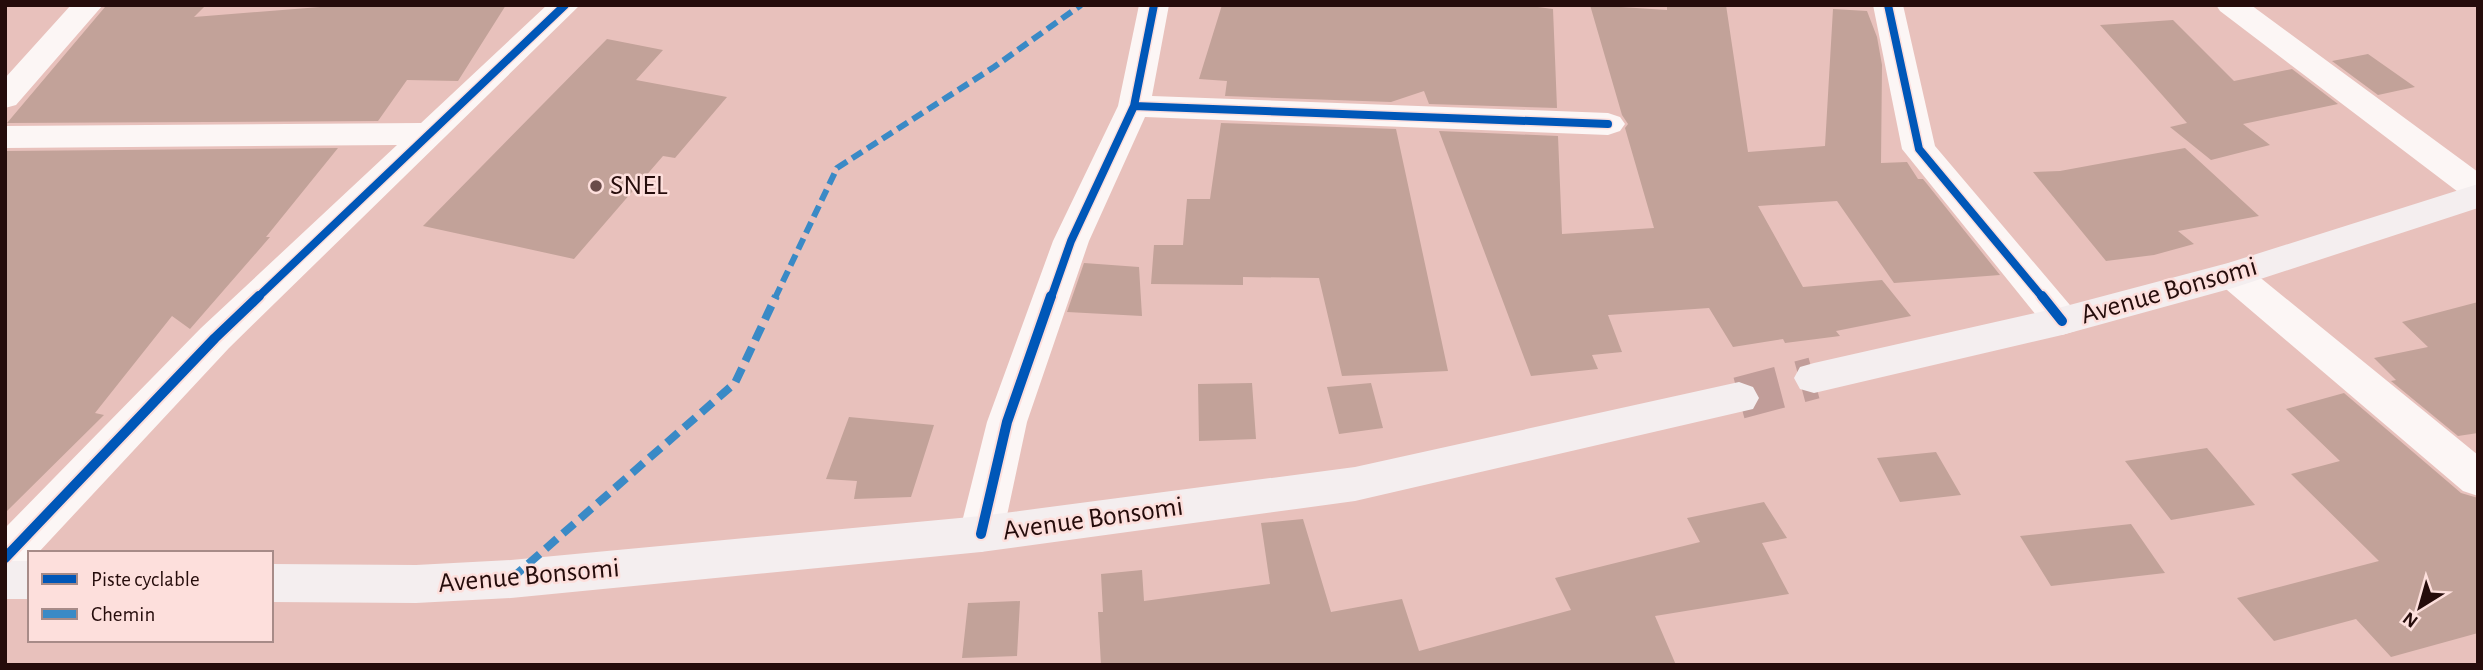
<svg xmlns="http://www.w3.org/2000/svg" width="2483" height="670" font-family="'Alegreya Sans',sans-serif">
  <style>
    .building { fill: #c2a299 }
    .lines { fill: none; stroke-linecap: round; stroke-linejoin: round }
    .major-tunnel { stroke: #c19d99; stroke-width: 42; stroke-dasharray: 42 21; stroke-linecap: butt }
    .minor { fill: #fcf6f5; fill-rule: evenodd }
    .major { fill: #f4eeef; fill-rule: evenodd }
    .quiet-far1 { stroke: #3a8ac6; stroke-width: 6; stroke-dasharray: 12 6; stroke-linecap: butt }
    .quiet { stroke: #3a8ac6; stroke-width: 8; stroke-dasharray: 15 8; stroke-linecap: butt }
    .cycleway-far1-casing { stroke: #fddfdc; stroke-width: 11 }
    .cycleway-casing { stroke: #fddfdc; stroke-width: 14 }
    .cycleway-far1 { stroke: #0057b8; stroke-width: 8 }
    .cycleway { stroke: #0057b8; stroke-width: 10 }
    .poi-dot { fill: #694b49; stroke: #fddfdc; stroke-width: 2.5 }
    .labels { text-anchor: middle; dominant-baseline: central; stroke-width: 5; stroke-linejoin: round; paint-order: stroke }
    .poi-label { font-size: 28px; fill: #250c0b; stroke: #fddfdc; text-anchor: start }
    .street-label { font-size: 28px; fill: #250c0b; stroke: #fddfdc }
  </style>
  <rect width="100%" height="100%" fill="#e8c1bc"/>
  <path class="building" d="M 117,5 L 206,5 L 194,17 L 345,5 L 506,5 L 458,81 L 407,80 L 378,121 L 7,123 L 105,7 Z
    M 1222,5 L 1523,5 L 1553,9 L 1557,108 L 1429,104 L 1424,91 L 1391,102 L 1225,96 L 1227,81 L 1199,79 Z
    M 1590,5 L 1667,10 L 1667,5 L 1726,5 L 1748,152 L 1825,146 L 1833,9 L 1867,11 L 1877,37 L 1882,65 L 1881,163 L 1907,162 L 1918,179 L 1923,179 L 2000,275 L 1894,283 L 1837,201 L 1758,206 L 1803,287 L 1882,280 L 1911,316 L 1836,331 L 1840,336 L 1785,343 L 1783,339 L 1733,347 L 1709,308 L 1608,315 L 1622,352 L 1592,355 L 1598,369 L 1531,376 L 1439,131 L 1558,136 L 1562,234 L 1654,228 L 1625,128 L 1628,124 L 1622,115 Z
    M 2173,20 L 2234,81 L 2292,69 L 2338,104 L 2243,124 L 2270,145 L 2211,160 L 2170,127 L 2187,123 L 2100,25 Z
    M 607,39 L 663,50 L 636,80 L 727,97 L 675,158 L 663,156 L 574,259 L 423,226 Z
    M 2368,54 L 2415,87 L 2378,95 L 2332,61 Z
    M 1221,123 L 1396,129 L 1448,371 L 1342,376 L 1319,278 L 1243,277 L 1243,285 L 1151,284 L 1154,245 L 1183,245 L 1187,199 L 1210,199 Z
    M 338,148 L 266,237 L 270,237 L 190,329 L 172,316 L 95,413 L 104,415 L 5,513 L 5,151 Z
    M 2185,148 L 2259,216 L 2178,231 L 2194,244 L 2154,255 L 2106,261 L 2033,172 L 2060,171 Z
    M 1084,263 L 1139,267 L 1142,316 L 1067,312 Z
    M 2478,302 L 2478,433 L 2458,436 L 2391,381 L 2396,380 L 2374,358 L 2428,347 L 2402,322 Z
    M 1252,383 L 1256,439 L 1199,441 L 1198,384 Z
    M 1371,383 L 1383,428 L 1339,434 L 1327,387 Z
    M 2344,393 L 2461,493 L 2478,498 L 2478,633 L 2391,657 L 2356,619 L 2274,641 L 2237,598 L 2379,561 L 2291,474 L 2340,461 L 2286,409 Z
    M 849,417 L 934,425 L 911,497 L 854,499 L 857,481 L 826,479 Z
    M 2207,448 L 2255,505 L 2171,520 L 2125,461 Z
    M 1936,452 L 1961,495 L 1900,502 L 1877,458 Z
    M 1764,502 L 1787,538 L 1762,543 L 1789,594 L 1655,616 L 1676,665 L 1101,665 L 1098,612 L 1103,612 L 1101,574 L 1142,570 L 1144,601 L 1270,584 L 1261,523 L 1303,519 L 1331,612 L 1402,599 L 1419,651 L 1571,610 L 1555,578 L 1700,542 L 1687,518 Z
    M 2131,524 L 2165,573 L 2051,586 L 2020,536 Z
    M 1020,601 L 1017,656 L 962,658 L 968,603 Z"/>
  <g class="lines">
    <path class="major-tunnel" d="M 1739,398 L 1814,378"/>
    <path class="minor" d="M 71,5 L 103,5 L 16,105 L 5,108 L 5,78 Z
      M 547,5 L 580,5 L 229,348 L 38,553 L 30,553 L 30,562 L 21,571 L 5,577 L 5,528 L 201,328 L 397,145 L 5,148 L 5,126 L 421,123 Z
      M 1139,5 L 1169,5 L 1152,96 L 1608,113 L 1620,117 L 1625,124 L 1620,131 L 1608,135 L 1145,117 L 1089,241 L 1027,422 L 1003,534 L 996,547 L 981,552 L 966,547 L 959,534 L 987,422 L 1053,241 L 1118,106 Z
      M 1873,5 L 1903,5 L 1935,146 L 2075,311 L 2081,321 L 2075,331 L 2062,335 L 2049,331 L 1902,149 Z
      M 2216,5 L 2251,5 L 2478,172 L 2478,202 L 2466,198 L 2220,11 Z
      M 2233,262 L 2246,266 L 2478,455 L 2478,496 L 2463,491 L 2220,284 L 2215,275 L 2220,266 Z"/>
    <path class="major" d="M 2478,184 L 2478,208 L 2233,288 L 2062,335 L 1814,393 L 1800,389 L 1794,378 L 1800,367 L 1814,363 L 2062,307 L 2228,263 Z
      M 1739,382 L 1753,387 L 1759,398 L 1753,409 L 1355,501 L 981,552 L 511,598 L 416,603 L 271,602 L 271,564 L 416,565 L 511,560 L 981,516 L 1355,467 Z
      M 5,561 L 30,561 L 30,599 L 5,599 Z"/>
    <path class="quiet-far1" d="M 775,298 L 837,168 L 994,67 L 1081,5"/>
    <path class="quiet" d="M 511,579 L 735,383 L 776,296"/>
    <g class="cycleway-far1-casing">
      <path id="cycleway-far1" d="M 1888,5 L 1919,149 L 2043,298
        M 1134,106 L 1608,124
        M 257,298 L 565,5
        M 1051,298 L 1071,241 L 1134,106 L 1154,5"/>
    </g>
    <g class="cycleway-casing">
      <path id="cycleway" d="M 2042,296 L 2062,321
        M 981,534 L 1007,422 L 1051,296
        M 5,558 L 215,338 L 259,296"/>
    </g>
    <use href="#cycleway-far1" class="cycleway-far1"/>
    <use href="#cycleway" class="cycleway"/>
  </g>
  <circle class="poi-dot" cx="596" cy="186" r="7"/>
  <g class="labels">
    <g class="poi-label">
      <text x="610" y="186">SNEL</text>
    </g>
    <g class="street-label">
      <text transform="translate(2169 291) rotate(-16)">Avenue Bonsomi</text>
      <text transform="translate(1093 519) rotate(-8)">Avenue Bonsomi</text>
      <text transform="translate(529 576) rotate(-5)">Avenue Bonsomi</text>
    </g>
  </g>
  <rect width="2483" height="670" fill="none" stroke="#250c0b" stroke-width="14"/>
  <rect x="28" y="551" width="245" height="91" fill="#fddfdc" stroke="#a78b88" stroke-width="2"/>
  <rect x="42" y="574" width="35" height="10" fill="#0057b8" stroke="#a78b88" stroke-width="2"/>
  <text x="91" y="586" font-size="21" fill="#250c0b">Piste cyclable</text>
  <rect x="42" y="609" width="35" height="10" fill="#3a8ac6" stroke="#a78b88" stroke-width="2"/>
  <text x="91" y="621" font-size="21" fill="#250c0b">Chemin</text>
  <g transform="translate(2420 607) rotate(217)" stroke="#fddfdc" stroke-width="5" paint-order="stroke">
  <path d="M0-5L12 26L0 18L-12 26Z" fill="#250c0b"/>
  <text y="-10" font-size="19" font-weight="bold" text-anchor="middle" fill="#250c0b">N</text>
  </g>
</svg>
